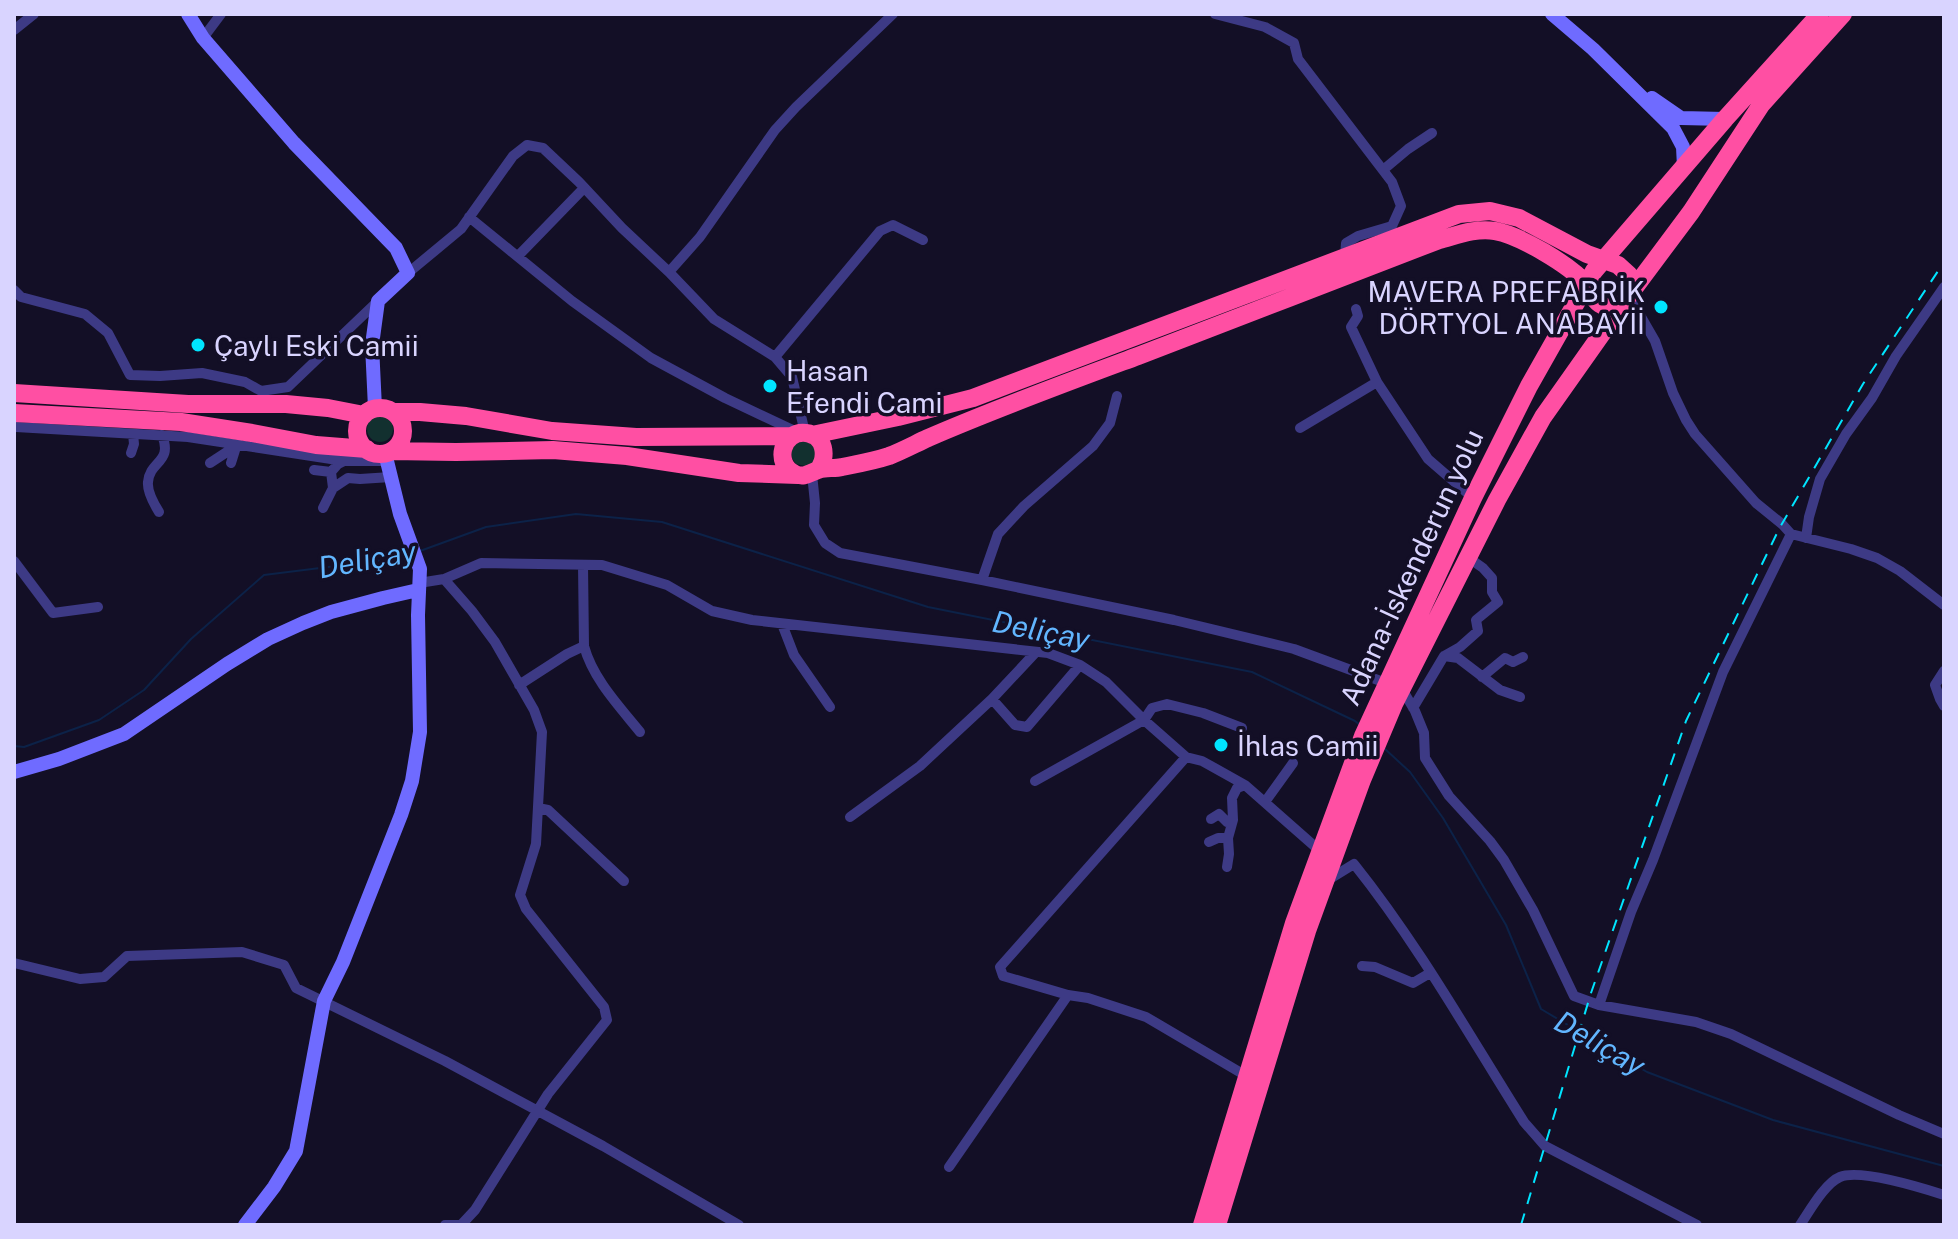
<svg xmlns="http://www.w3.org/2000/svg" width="1958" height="1239" font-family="'Public Sans',sans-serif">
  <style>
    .green { fill: #12302f }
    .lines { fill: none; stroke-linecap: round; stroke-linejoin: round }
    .stream { stroke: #0c2248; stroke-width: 2 }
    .street { stroke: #3d3a85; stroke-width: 10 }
    .secondary { stroke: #6f6bff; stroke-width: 14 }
    .highway { stroke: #ff4fa3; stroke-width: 18 }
    .rail { stroke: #00e5ff; stroke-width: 2; stroke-dasharray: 12 10; stroke-linecap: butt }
    .poi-dot { fill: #00e5ff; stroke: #130f26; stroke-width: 3 }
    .labels { text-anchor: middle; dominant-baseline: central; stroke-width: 7; stroke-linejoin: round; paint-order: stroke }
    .poi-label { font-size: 28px; fill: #d9d4ff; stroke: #130f26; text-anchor: start }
    .street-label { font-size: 28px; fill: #d9d4ff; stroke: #130f26 }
    .water-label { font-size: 30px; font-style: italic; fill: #62b6ff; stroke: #130f26 }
  </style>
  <rect width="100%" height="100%" fill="#130f26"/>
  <path class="green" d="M367 429a13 13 0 1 1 26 0a13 13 0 1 1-26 0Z
    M 799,441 L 812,442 L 818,458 L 809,467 L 796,464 C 788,455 791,449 799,441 Z"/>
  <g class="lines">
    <path class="stream" d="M 420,551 L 486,527 L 576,514 L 662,522 L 928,607 L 1252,672 L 1355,721 L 1360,725
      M 14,746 L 24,747 L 99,720 L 144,690 L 191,639 L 264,575 L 400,558 L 407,556
      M 1385,749 L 1410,772 L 1443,818 L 1506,925 L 1541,1009 L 1647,1072 L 1773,1120 L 1944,1166"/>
    <path class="street" d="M 1215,14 L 1265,27 L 1294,43 L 1298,59 L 1392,182 L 1401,206 L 1392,226 L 1358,236 L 1346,243 L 1345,257
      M 14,30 L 34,14
      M 203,38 L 221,14
      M 1383,170 L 1408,149 L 1432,133
      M 469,217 L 572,301 L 651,358 L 725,398 L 797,432
      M 518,256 L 584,188
      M 669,272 L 700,237 L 775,130 L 796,107 L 893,14
      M 408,273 L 461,229 L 513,156 L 527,145 L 543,148 L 579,182 L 622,228 L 669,272 L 714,319 L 775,357 L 792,377 L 805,433
      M 14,290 L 21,297 L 85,314 L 108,333 L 130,375 L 160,376 L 202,373 L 245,382 L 261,391 L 288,387 L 378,301
      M 1632,291 L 1640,315 L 1655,341 L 1673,393 L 1686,420 L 1695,434 L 1756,503 L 1782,524 L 1791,534 L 1851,549 L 1877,558 L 1900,571 L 1944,605
      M 1356,309 L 1358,316 L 1351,327 L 1377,382
      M 775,357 L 880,231 L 893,225 L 923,240
      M 16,427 L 188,437 L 344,461
      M 1300,428 L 1377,382 L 1428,459 L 1473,498
      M 131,453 L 134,444 L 133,434
      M 210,463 L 239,444
      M 231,463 L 236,447
      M 314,470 L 331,472 L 333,488
      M 331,472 L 338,464 L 344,461 L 387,461
      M 812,474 L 815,503 L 814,525 L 825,543 L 840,553 L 982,580 L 1174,620 L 1294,649 L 1386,683
      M 323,508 L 333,488 L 348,478 L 360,479 L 391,477
      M 159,512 C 154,504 147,491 148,482 C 150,460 173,463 162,435
      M 1806,538 L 1809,517 L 1820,479 L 1846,434 L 1872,398 L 1896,356 L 1944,287
      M 14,561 L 53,613 L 98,607
      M 583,565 L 584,646
      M 444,579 L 472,611 L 495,642 L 534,710 L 542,732 L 536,844 L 520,895 L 526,909 L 604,1007 L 607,1020 L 548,1094 L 475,1210 L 461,1225 L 445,1225
      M 982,580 L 998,534 L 1024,506 L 1093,446 L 1110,423 L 1117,396
      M 419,583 L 444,579 L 481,563 L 602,565 L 667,585 L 712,611 L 752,620 L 1048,653 L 1080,665 L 1106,682 L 1144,720 L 1186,757 L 1202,761 L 1245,785 L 1320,851
      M 782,624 L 794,655 L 830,707
      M 1444,656 L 1460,647 L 1478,631 L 1476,620 L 1498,602 L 1492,592 L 1492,578 L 1483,568 L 1469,558
      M 1944,671 L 1935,685 L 1940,699 L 1944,706
      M 1482,677 L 1505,658 L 1513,662 L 1523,657
      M 519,685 L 567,654 L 584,646 C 593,679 619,706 640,732
      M 1402,689 L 1415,711 L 1424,733 L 1425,758 L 1449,796 L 1490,841 L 1504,860 L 1533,910 L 1574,996 L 1599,1005 L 1696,1022 L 1731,1034 L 1899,1115 L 1944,1134
      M 992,699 L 1015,725 L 1027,727 L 1080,665
      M 1413,708 L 1444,656 L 1458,658 L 1500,690 L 1520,697
      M 1186,757 L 1000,967 L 1003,976 L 1068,995 L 1088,998 L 1146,1017 L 1248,1077
      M 1035,781 L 1144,720 L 1152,708 L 1167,704 L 1203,713 L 1242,728
      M 1265,802 L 1293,763
      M 538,808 L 548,810 L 624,881
      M 850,817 L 920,766 L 992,699 L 1036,652
      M 1211,819 L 1219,814 L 1227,822 L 1233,820
      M 1209,842 L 1218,838 L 1228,838
      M 1227,867 L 1229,854 L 1228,838 L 1233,820 L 1232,798 L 1237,788 L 1245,785
      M 1328,880 L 1354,864 C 1418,944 1469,1035 1524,1122 L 1545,1146 L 1697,1225
      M 14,963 L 80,979 L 104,977 L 127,956 L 242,952 L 284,965 L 296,988 L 445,1061 L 603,1146 L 739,1225
      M 1362,966 L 1375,967 L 1413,983 L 1430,973
      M 1599,1005 L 1631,912 L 1653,860 L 1723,672 L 1791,534
      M 949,1167 L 1068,995
      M 1800,1225 C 1809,1212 1825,1183 1840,1177 C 1860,1169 1922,1188 1944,1195"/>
    <path class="secondary" d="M 188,14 L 203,38 L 294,143 L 396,248 L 408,273 L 378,301 L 372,345 L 375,408
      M 1552,14 L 1593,49 L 1673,128 L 1683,147 L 1684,167
      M 1652,98 L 1681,118 L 1725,119
      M 14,772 L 59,759 L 124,734 L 227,664 L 268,639 L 303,623 L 331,612 L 383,598 L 418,590
      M 245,1225 L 274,1187 L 296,1151 L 324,1001 L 343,962 L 401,815 L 412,781 L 420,732 L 418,615 L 420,569 L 400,514 L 385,453"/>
    <path class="highway" d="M 14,393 L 188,404 L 286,404 L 328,408 L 364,415
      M357 431a23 23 0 1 1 46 0a23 23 0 1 1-46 0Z
      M 394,412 L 420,412 L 466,416 L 552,431 L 636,437 L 792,436
      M 14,413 L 181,422 L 252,433 L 316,445 L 367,449
      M 812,435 L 898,417 L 973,398 L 1459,214 L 1490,211 L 1519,218 L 1587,254 L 1618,265 L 1629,275 L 1632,291
      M 391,451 L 456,452 L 553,450 L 627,456 L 739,473 L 798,475
      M 818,470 C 828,457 825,435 806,433 C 782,430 773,464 795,474 C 805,478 809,473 818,470 C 825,467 834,469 842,467 C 857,464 874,461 889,456 C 902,451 915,444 928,438 C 997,408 1068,382 1138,356 C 1238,317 1339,279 1439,240 C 1458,235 1475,228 1495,231 C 1519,235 1570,265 1586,284 C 1592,291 1592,299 1600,304 C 1609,310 1615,307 1624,304
      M 1202,1225 L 1294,923 L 1363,736 L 1473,498 L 1529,386 L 1594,271 L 1725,119 L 1820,14
      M 1217,1225 L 1307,931 L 1362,780 L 1394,704 L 1497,500 L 1543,417 L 1632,291 L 1691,212 L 1761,105 L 1843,14"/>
    <path class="rail" d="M 1521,1225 L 1591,993 L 1686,721 L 1779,529 L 1863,384 L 1944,262"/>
  </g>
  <g class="poi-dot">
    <circle cx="1661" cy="307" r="8"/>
    <circle cx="198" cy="345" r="8"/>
    <circle cx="770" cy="386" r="8"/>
    <circle cx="1221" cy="745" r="8"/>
  </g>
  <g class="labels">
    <g class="poi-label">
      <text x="1645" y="291" text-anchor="end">MAVERA PREFABRİK<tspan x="1645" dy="32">DÖRTYOL ANABAYİİ</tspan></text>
      <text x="214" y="345">Çaylı Eski Camii</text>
      <text x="786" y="370">Hasan<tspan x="786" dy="32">Efendi Cami</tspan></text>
      <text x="1237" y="745">İhlas Camii</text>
    </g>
    <g class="street-label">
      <text transform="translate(1411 567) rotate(-65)">Adana-İskenderun yolu</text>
    </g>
    <g class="water-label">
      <text transform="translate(367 559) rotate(-10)">Deliçay</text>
      <text transform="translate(1041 630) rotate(11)">Deliçay</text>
      <text transform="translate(1600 1043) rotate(30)">Deliçay</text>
    </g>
  </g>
  <rect width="1958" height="1239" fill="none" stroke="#d9d4ff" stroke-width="32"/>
</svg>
